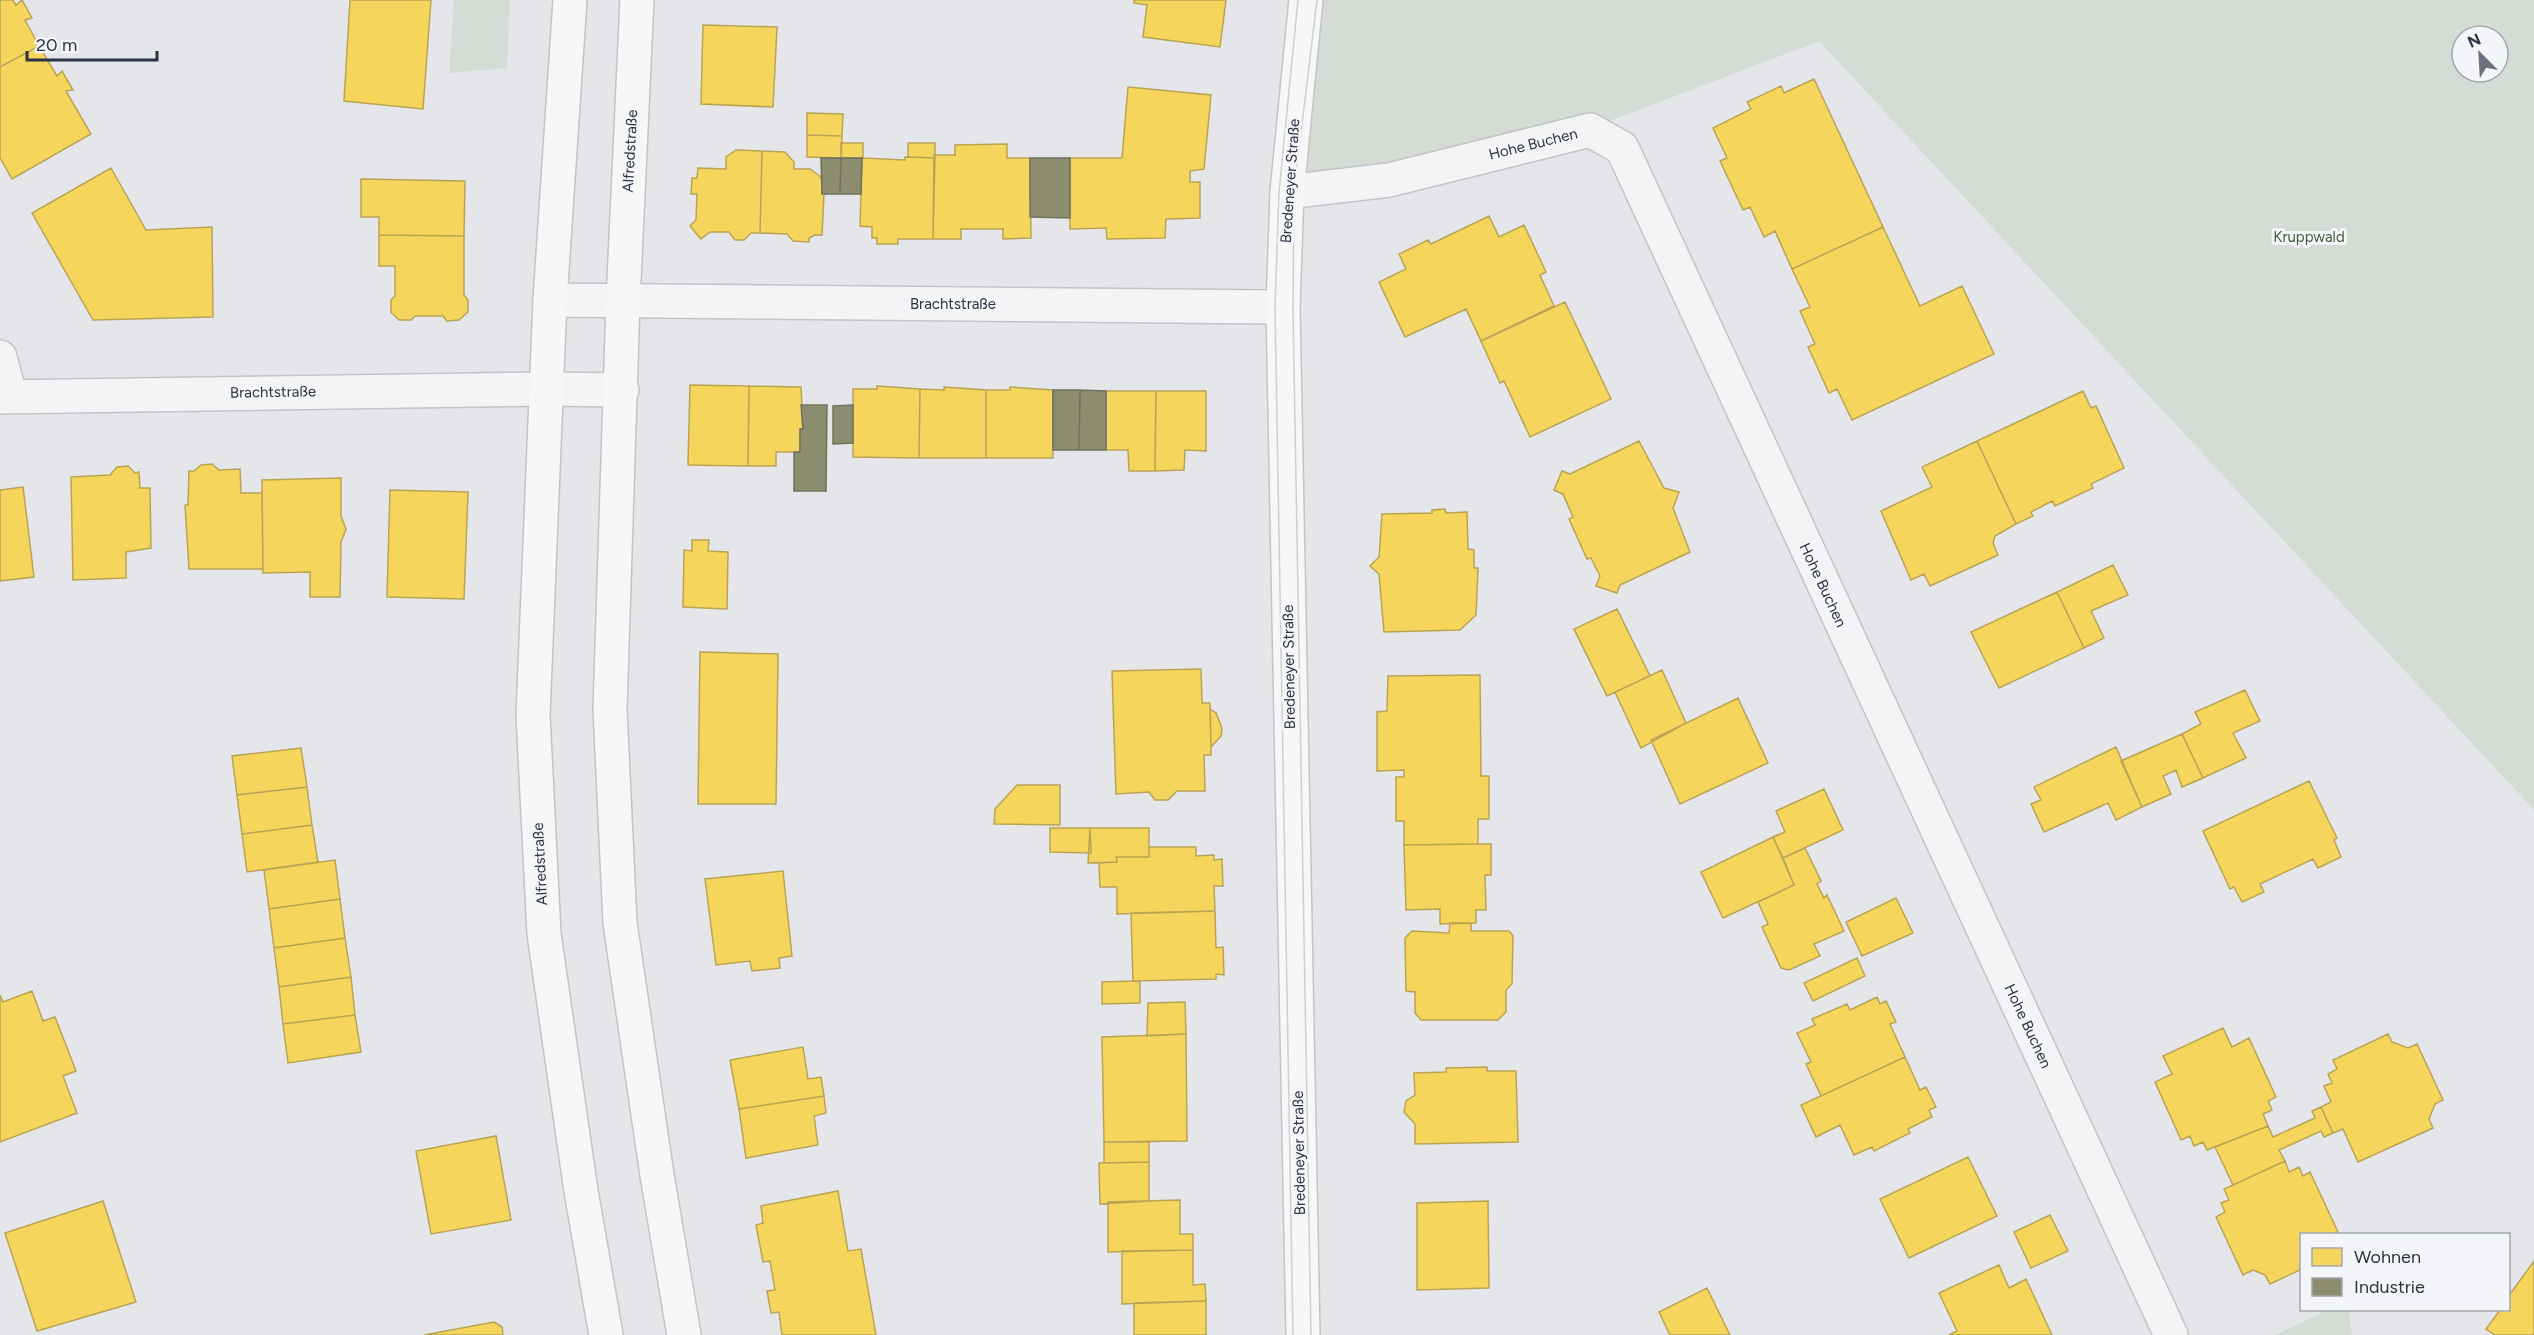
<svg xmlns="http://www.w3.org/2000/svg" width="2534" height="1335" font-family="Figtree,sans-serif">
  <style>
    .green { fill: #d4dcd5; fill-rule: evenodd }
    .homes { fill: #f6d55c; stroke: #b9a454; stroke-width: 1.5 }
    .industry { fill: #8c8c6e; stroke: #6f7161; stroke-width: 1.5 }
    .lines { fill: none; stroke-linecap: round; stroke-linejoin: round }
    .street-casing { stroke: #c3c4c7; stroke-width: 36 }
    .secondary-casing { stroke: #c3c4c7; stroke-width: 36 }
    .primary-casing { stroke: #c1c3c7; stroke-width: 36 }
    .street { stroke: #f4f4f6; stroke-width: 33 }
    .secondary { stroke: #f7f7f8; stroke-width: 33 }
    .primary { stroke: #f7f7f8; stroke-width: 33 }
    .tram { stroke: #cecfd1; stroke-width: 1.5 }
    .labels { text-anchor: middle; dominant-baseline: central; stroke-width: 6; stroke-linejoin: round; paint-order: stroke }
    .street-label { font-size: 15px; fill: #2c3242; stroke: #f3f5f8 }
    .park-label { font-size: 15px; fill: #3d5d3a; stroke: #f3f5f8 }
  </style>
  <rect width="100%" height="100%" fill="#e5e6e9"/>
  <path class="green" d="M 454,0 L 510,0 L 507,68 L 449,73 Z
    M 1300,0 L 2534,0 L 2534,810 L 1819,41 L 1589,129 L 1285,191 ZM 2462,36 L 2498,36 L 2498,72 L 2462,72 Z
    M 2327,1310 L 2349,1310 L 2352,1335 L 2275,1335 Z"/>
  <path class="homes" d="M 0,0 L 13,0 L 16,5 L 22,0 L 32,18 L 25,20 L 39,46 L 0,67 Z
    M 350,0 L 431,0 L 423,109 L 344,101 Z
    M 1134,0 L 1226,0 L 1220,47 L 1143,37 L 1147,5 L 1134,3 Z
    M 703,25 L 777,27 L 773,107 L 701,104 Z
    M 39,46 L 57,76 L 62,71 L 73,90 L 66,91 L 91,134 L 12,179 L 0,158 L 0,67 Z
    M 1814,79 L 1883,227 L 1792,269 L 1775,231 L 1764,237 L 1750,207 L 1743,210 L 1720,161 L 1727,158 L 1713,128 L 1751,109 L 1747,102 L 1781,86 L 1784,93 Z
    M 1128,87 L 1211,95 L 1204,169 L 1190,171 L 1190,182 L 1200,182 L 1200,218 L 1166,219 L 1165,238 L 1107,239 L 1106,228 L 1070,229 L 1070,158 L 1122,158 Z
    M 807,113 L 843,114 L 842,136 L 807,135 Z
    M 807,135 L 842,136 L 841,158 L 807,157 Z
    M 841,143 L 863,143 L 863,158 L 841,158 Z
    M 908,143 L 935,143 L 935,158 L 908,157 Z
    M 1007,144 L 1007,158 L 1030,158 L 1031,238 L 1003,239 L 1003,229 L 961,229 L 961,239 L 933,239 L 934,155 L 955,155 L 955,145 Z
    M 736,150 L 762,151 L 760,233 L 751,233 L 744,240 L 735,240 L 729,232 L 710,232 L 701,239 L 690,226 L 696,220 L 697,194 L 691,194 L 692,178 L 697,178 L 698,168 L 726,169 L 726,157 Z
    M 762,151 L 785,152 L 794,162 L 794,169 L 810,169 L 821,177 L 824,193 L 822,235 L 815,235 L 809,238 L 809,242 L 793,241 L 787,234 L 760,233 Z
    M 905,157 L 935,158 L 933,239 L 898,239 L 898,244 L 877,244 L 877,238 L 872,238 L 872,227 L 860,226 L 862,158 L 905,160 Z
    M 111,168 L 146,230 L 212,227 L 213,317 L 93,320 L 32,213 Z
    M 361,179 L 465,181 L 464,236 L 379,235 L 379,217 L 361,217 Z
    M 1489,216 L 1499,237 L 1524,225 L 1546,272 L 1540,275 L 1554,306 L 1481,341 L 1466,309 L 1405,337 L 1379,282 L 1406,269 L 1399,254 L 1428,240 L 1431,244 Z
    M 1883,227 L 1920,306 L 1962,286 L 1994,354 L 1852,420 L 1837,389 L 1829,393 L 1808,347 L 1815,344 L 1800,311 L 1810,307 L 1792,269 Z
    M 379,235 L 464,236 L 464,295 L 468,300 L 468,312 L 459,320 L 447,321 L 443,316 L 415,316 L 411,320 L 399,320 L 391,312 L 391,300 L 395,296 L 395,266 L 379,266 Z
    M 1565,302 L 1611,399 L 1530,437 L 1504,381 L 1500,383 L 1481,341 Z
    M 690,385 L 749,386 L 748,466 L 688,465 Z
    M 749,386 L 801,387 L 803,429 L 800,429 L 800,452 L 776,452 L 776,466 L 748,466 Z
    M 877,386 L 920,389 L 919,458 L 853,457 L 853,389 L 877,389 Z
    M 944,387 L 986,390 L 986,458 L 919,458 L 920,389 L 944,390 Z
    M 1010,387 L 1053,390 L 1053,458 L 986,458 L 986,390 L 1010,390 Z
    M 1106,391 L 1156,391 L 1155,471 L 1129,471 L 1128,450 L 1106,450 Z
    M 1156,391 L 1206,391 L 1206,451 L 1185,450 L 1184,470 L 1155,471 Z
    M 2083,391 L 2091,408 L 2096,406 L 2124,468 L 2091,484 L 2093,488 L 2055,506 L 2052,501 L 2031,512 L 2033,516 L 2016,524 L 1977,441 Z
    M 1639,441 L 1664,488 L 1679,492 L 1673,508 L 1690,552 L 1620,585 L 1617,593 L 1596,586 L 1600,576 L 1591,558 L 1587,559 L 1569,519 L 1573,517 L 1563,494 L 1554,490 L 1562,471 L 1570,474 Z
    M 1977,441 L 2016,524 L 1995,536 L 1993,543 L 1998,555 L 1930,586 L 1924,574 L 1911,580 L 1881,511 L 1932,487 L 1922,467 Z
    M 212,464 L 219,470 L 240,469 L 241,493 L 262,493 L 263,569 L 189,569 L 185,505 L 188,505 L 189,471 L 194,471 L 201,465 Z
    M 128,466 L 135,473 L 139,472 L 140,488 L 150,488 L 151,548 L 126,552 L 126,578 L 73,580 L 71,477 L 110,475 L 117,467 Z
    M 341,478 L 341,516 L 346,529 L 341,542 L 340,597 L 310,597 L 310,572 L 263,573 L 262,480 Z
    M 23,487 L 34,577 L 0,581 L 0,490 Z
    M 390,490 L 468,492 L 464,599 L 387,597 Z
    M 1445,509 L 1446,513 L 1467,512 L 1468,549 L 1474,550 L 1474,568 L 1478,568 L 1476,615 L 1460,630 L 1384,632 L 1379,574 L 1370,566 L 1379,557 L 1382,514 L 1432,513 L 1432,510 Z
    M 692,540 L 709,540 L 708,551 L 728,552 L 727,609 L 683,607 L 684,550 L 692,551 Z
    M 2113,565 L 2128,595 L 2091,611 L 2104,638 L 2084,648 L 2057,592 Z
    M 2057,592 L 2084,648 L 1999,688 L 1971,632 Z
    M 1617,609 L 1650,676 L 1607,696 L 1574,629 Z
    M 700,652 L 778,654 L 776,804 L 698,804 Z
    M 1201,669 L 1202,703 L 1210,703 L 1211,747 L 1211,755 L 1204,755 L 1205,791 L 1177,791 L 1168,800 L 1155,800 L 1149,792 L 1116,794 L 1112,671 Z
    M 1662,670 L 1686,723 L 1641,748 L 1615,692 Z
    M 1480,675 L 1481,776 L 1489,776 L 1489,819 L 1478,819 L 1478,844 L 1404,845 L 1404,821 L 1396,821 L 1396,777 L 1404,777 L 1404,770 L 1377,771 L 1377,712 L 1387,711 L 1388,676 Z
    M 2245,690 L 2260,721 L 2233,733 L 2246,758 L 2203,778 L 2182,734 L 2201,724 L 2195,712 Z
    M 1738,698 L 1768,763 L 1680,804 L 1651,740 Z
    M 1210,709 L 1216,713 L 1222,728 L 1221,736 L 1211,747 Z
    M 2182,734 L 2203,778 L 2182,787 L 2176,770 L 2163,776 L 2171,794 L 2142,807 L 2121,761 Z
    M 2116,747 L 2142,807 L 2116,820 L 2108,803 L 2044,832 L 2031,804 L 2041,800 L 2034,787 Z
    M 301,748 L 307,787 L 237,795 L 232,756 Z
    M 2309,781 L 2337,838 L 2334,840 L 2341,857 L 2318,868 L 2313,859 L 2260,884 L 2264,892 L 2242,902 L 2234,887 L 2230,889 L 2203,831 Z
    M 1017,785 L 1060,785 L 1060,825 L 994,824 L 995,809 Z
    M 307,787 L 312,825 L 242,834 L 237,795 Z
    M 1824,789 L 1843,830 L 1783,858 L 1773,837 L 1785,832 L 1776,811 Z
    M 312,825 L 318,862 L 247,872 L 242,834 Z
    M 1050,828 L 1090,828 L 1091,853 L 1050,852 Z
    M 1090,828 L 1149,828 L 1149,857 L 1116,857 L 1117,862 L 1088,863 Z
    M 1773,837 L 1794,885 L 1723,918 L 1701,872 Z
    M 1478,844 L 1491,844 L 1491,875 L 1485,875 L 1486,910 L 1476,910 L 1476,923 L 1440,924 L 1440,909 L 1406,910 L 1404,845 Z
    M 1149,847 L 1196,847 L 1196,856 L 1214,855 L 1214,860 L 1222,859 L 1223,886 L 1214,886 L 1215,911 L 1117,914 L 1117,887 L 1100,887 L 1099,863 L 1117,862 L 1116,857 L 1149,857 Z
    M 1805,848 L 1821,881 L 1817,884 L 1824,898 L 1827,895 L 1844,931 L 1814,944 L 1820,956 L 1789,970 L 1781,968 L 1762,927 L 1768,924 L 1758,902 L 1794,885 L 1783,858 Z
    M 335,860 L 340,899 L 269,909 L 264,870 Z
    M 783,871 L 792,956 L 779,958 L 780,968 L 752,971 L 750,961 L 716,965 L 705,879 Z
    M 1896,898 L 1913,933 L 1862,956 L 1846,922 Z
    M 340,899 L 345,938 L 274,948 L 269,909 Z
    M 1215,911 L 1216,948 L 1223,947 L 1224,975 L 1216,974 L 1216,979 L 1133,981 L 1131,913 Z
    M 1450,923 L 1471,923 L 1471,931 L 1509,931 L 1513,936 L 1512,984 L 1506,990 L 1506,1012 L 1498,1020 L 1421,1020 L 1415,1013 L 1415,992 L 1406,991 L 1405,938 L 1412,931 L 1449,933 Z
    M 345,938 L 351,977 L 279,987 L 274,948 Z
    M 1857,958 L 1865,976 L 1813,1001 L 1804,983 Z
    M 351,977 L 355,1015 L 283,1024 L 279,987 Z
    M 1133,981 L 1140,982 L 1140,1003 L 1102,1004 L 1102,982 Z
    M 32,991 L 43,1021 L 55,1017 L 76,1071 L 63,1076 L 77,1113 L 0,1142 L 0,995 L 3,1002 Z
    M 1877,997 L 1880,1004 L 1886,1001 L 1896,1022 L 1890,1024 L 1905,1057 L 1821,1096 L 1806,1064 L 1811,1062 L 1797,1033 L 1815,1025 L 1812,1019 L 1847,1004 L 1850,1010 Z
    M 1185,1002 L 1186,1034 L 1147,1036 L 1148,1003 Z
    M 355,1015 L 361,1052 L 288,1063 L 283,1024 Z
    M 2223,1028 L 2232,1047 L 2249,1038 L 2276,1097 L 2268,1101 L 2272,1110 L 2263,1114 L 2268,1126 L 2207,1150 L 2203,1142 L 2194,1146 L 2190,1136 L 2181,1140 L 2155,1082 L 2172,1074 L 2163,1056 Z
    M 1186,1034 L 1187,1141 L 1104,1142 L 1102,1037 Z
    M 2388,1034 L 2392,1042 L 2408,1048 L 2417,1044 L 2443,1100 L 2435,1104 L 2429,1119 L 2433,1128 L 2358,1162 L 2343,1129 L 2333,1133 L 2321,1107 L 2331,1102 L 2324,1086 L 2332,1083 L 2328,1074 L 2337,1069 L 2333,1060 Z
    M 803,1047 L 808,1079 L 821,1077 L 824,1096 L 739,1109 L 730,1060 Z
    M 1905,1057 L 1920,1090 L 1926,1087 L 1936,1107 L 1929,1110 L 1932,1117 L 1908,1129 L 1910,1133 L 1874,1151 L 1872,1147 L 1854,1155 L 1840,1125 L 1816,1137 L 1801,1105 Z
    M 1487,1067 L 1487,1071 L 1516,1071 L 1518,1142 L 1415,1144 L 1415,1124 L 1404,1112 L 1406,1101 L 1415,1095 L 1414,1073 L 1446,1072 L 1446,1068 Z
    M 824,1096 L 826,1113 L 814,1116 L 818,1145 L 746,1158 L 739,1109 Z
    M 2321,1107 L 2333,1133 L 2324,1137 L 2321,1131 L 2279,1150 L 2285,1161 L 2233,1185 L 2215,1147 L 2268,1126 L 2273,1137 L 2315,1118 L 2312,1111 Z
    M 496,1136 L 511,1220 L 431,1234 L 416,1151 Z
    M 1104,1142 L 1149,1142 L 1149,1162 L 1104,1163 Z
    M 1968,1157 L 1997,1216 L 1909,1258 L 1880,1199 Z
    M 2285,1161 L 2289,1172 L 2299,1167 L 2303,1176 L 2310,1172 L 2338,1232 L 2331,1234 L 2302,1234 L 2302,1269 L 2270,1284 L 2265,1275 L 2253,1270 L 2243,1275 L 2216,1217 L 2225,1212 L 2221,1203 L 2229,1200 L 2224,1189 Z
    M 1149,1162 L 1149,1201 L 1100,1204 L 1099,1163 Z
    M 838,1191 L 848,1251 L 861,1249 L 876,1335 L 782,1335 L 779,1312 L 771,1313 L 767,1291 L 775,1290 L 770,1261 L 763,1262 L 756,1225 L 763,1223 L 761,1206 Z
    M 1180,1200 L 1180,1234 L 1193,1234 L 1193,1250 L 1108,1252 L 1108,1202 Z
    M 103,1201 L 136,1302 L 37,1331 L 5,1233 Z
    M 1488,1201 L 1489,1288 L 1417,1290 L 1417,1203 Z
    M 2050,1215 L 2068,1251 L 2031,1268 L 2014,1232 Z
    M 1193,1250 L 1193,1285 L 1205,1284 L 1206,1301 L 1122,1304 L 1122,1251 Z
    M 2534,1261 L 2534,1335 L 2495,1335 L 2486,1329 L 2500,1310 L 2508,1310 L 2508,1297 Z
    M 1999,1265 L 2009,1288 L 2026,1279 L 2052,1335 L 1949,1335 L 1957,1331 L 1939,1293 Z
    M 1707,1288 L 1730,1335 L 1670,1335 L 1659,1312 Z
    M 1206,1301 L 1206,1335 L 1134,1335 L 1134,1303 Z
    M 494,1322 L 502,1327 L 503,1335 L 424,1335 Z"/>
  <path class="industry" d="M 821,158 L 841,158 L 840,194 L 822,194 Z
    M 841,158 L 862,158 L 861,194 L 840,194 Z
    M 1030,158 L 1070,158 L 1070,218 L 1030,217 Z
    M 1053,390 L 1080,390 L 1079,450 L 1053,450 Z
    M 1080,390 L 1106,391 L 1106,450 L 1079,450 Z
    M 801,405 L 827,405 L 826,491 L 794,491 L 794,452 L 800,452 L 800,429 L 803,429 Z
    M 853,405 L 853,443 L 833,444 L 833,406 Z"/>
  <g class="lines">
    <g class="street-casing">
      <path id="street" d="M 1287,192 L 1389,180 L 1590,130 L 1622,148 L 2171,1335
        M 550,300 L 1283,307
        M 0,357 L 10,395
        M 0,397 L 547,389 L 622,390"/>
    </g>
    <g class="secondary-casing">
      <path id="secondary" d="M 1303,1335 L 1283,307 L 1287,192 L 1306,0"/>
    </g>
    <g class="primary-casing">
      <path id="primary" d="M 570,0 L 550,300 L 533,715 L 544,934 L 581,1191 L 606,1335
        M 637,0 L 623,302 L 610,709 L 620,923 L 657,1175 L 684,1335"/>
    </g>
    <use href="#street" class="street"/>
    <use href="#secondary" class="secondary"/>
    <use href="#primary" class="primary"/>
    <path class="tram" d="M 1293,1335 L 1275,306 L 1279,192 L 1298,0
      M 1311,1335 L 1293,309 L 1294,191 L 1317,0"/>
  </g>
  <g class="labels">
    <g class="street-label">
      <text transform="translate(1533 144) rotate(-14)">Hohe Buchen</text>
      <text transform="translate(630 151) rotate(-87)">Alfredstraße</text>
      <text transform="translate(1290 181) rotate(-86)">Bredeneyer Straße</text>
      <text x="953" y="304">Brachtstraße</text>
      <text transform="translate(273 392) rotate(-1)">Brachtstraße</text>
      <text transform="translate(1823 585) rotate(65)">Hohe Buchen</text>
      <text transform="translate(1289 667) rotate(-91)">Bredeneyer Straße</text>
      <text transform="translate(540 864) rotate(-93)">Alfredstraße</text>
      <text transform="translate(2028 1026) rotate(65)">Hohe Buchen</text>
      <text transform="translate(1299 1153) rotate(-91)">Bredeneyer Straße</text>
    </g>
    <g class="park-label">
      <text x="2309" y="237">Kruppwald</text>
    </g>
  </g>
  <rect x="2300" y="1233" width="210" height="78" fill="#f3f5f8" stroke="#a3a7af" stroke-width="1.5"/>
  <rect x="2312" y="1248" width="30" height="18" fill="#f6d55c" stroke="#a3a7af" stroke-width="1.5"/>
  <text x="2354" y="1263" font-size="18" fill="#2c3242">Wohnen</text>
  <rect x="2312" y="1278" width="30" height="18" fill="#8c8c6e" stroke="#a3a7af" stroke-width="1.5"/>
  <text x="2354" y="1293" font-size="18" fill="#2c3242">Industrie</text>
  <g transform="translate(2480 54) rotate(336)"><circle r="28" fill="#f3f5f8" stroke="#a3a7af" stroke-width="1.5"/>
  <path d="M0-4.5L10 22L0 15L-10 22Z" fill="#6d717c"/>
  <text y="-9" font-size="16" font-weight="bold" text-anchor="middle" fill="#2c3242">N</text>
  </g>
  <path d="M27 51v9h130v-9" fill="none" stroke="#2c3242" stroke-width="3"/>
  <text x="36" y="51" font-size="18" fill="#2c3242" stroke="#f3f5f8" stroke-width="4.5" paint-order="stroke">20 m</text>
</svg>
